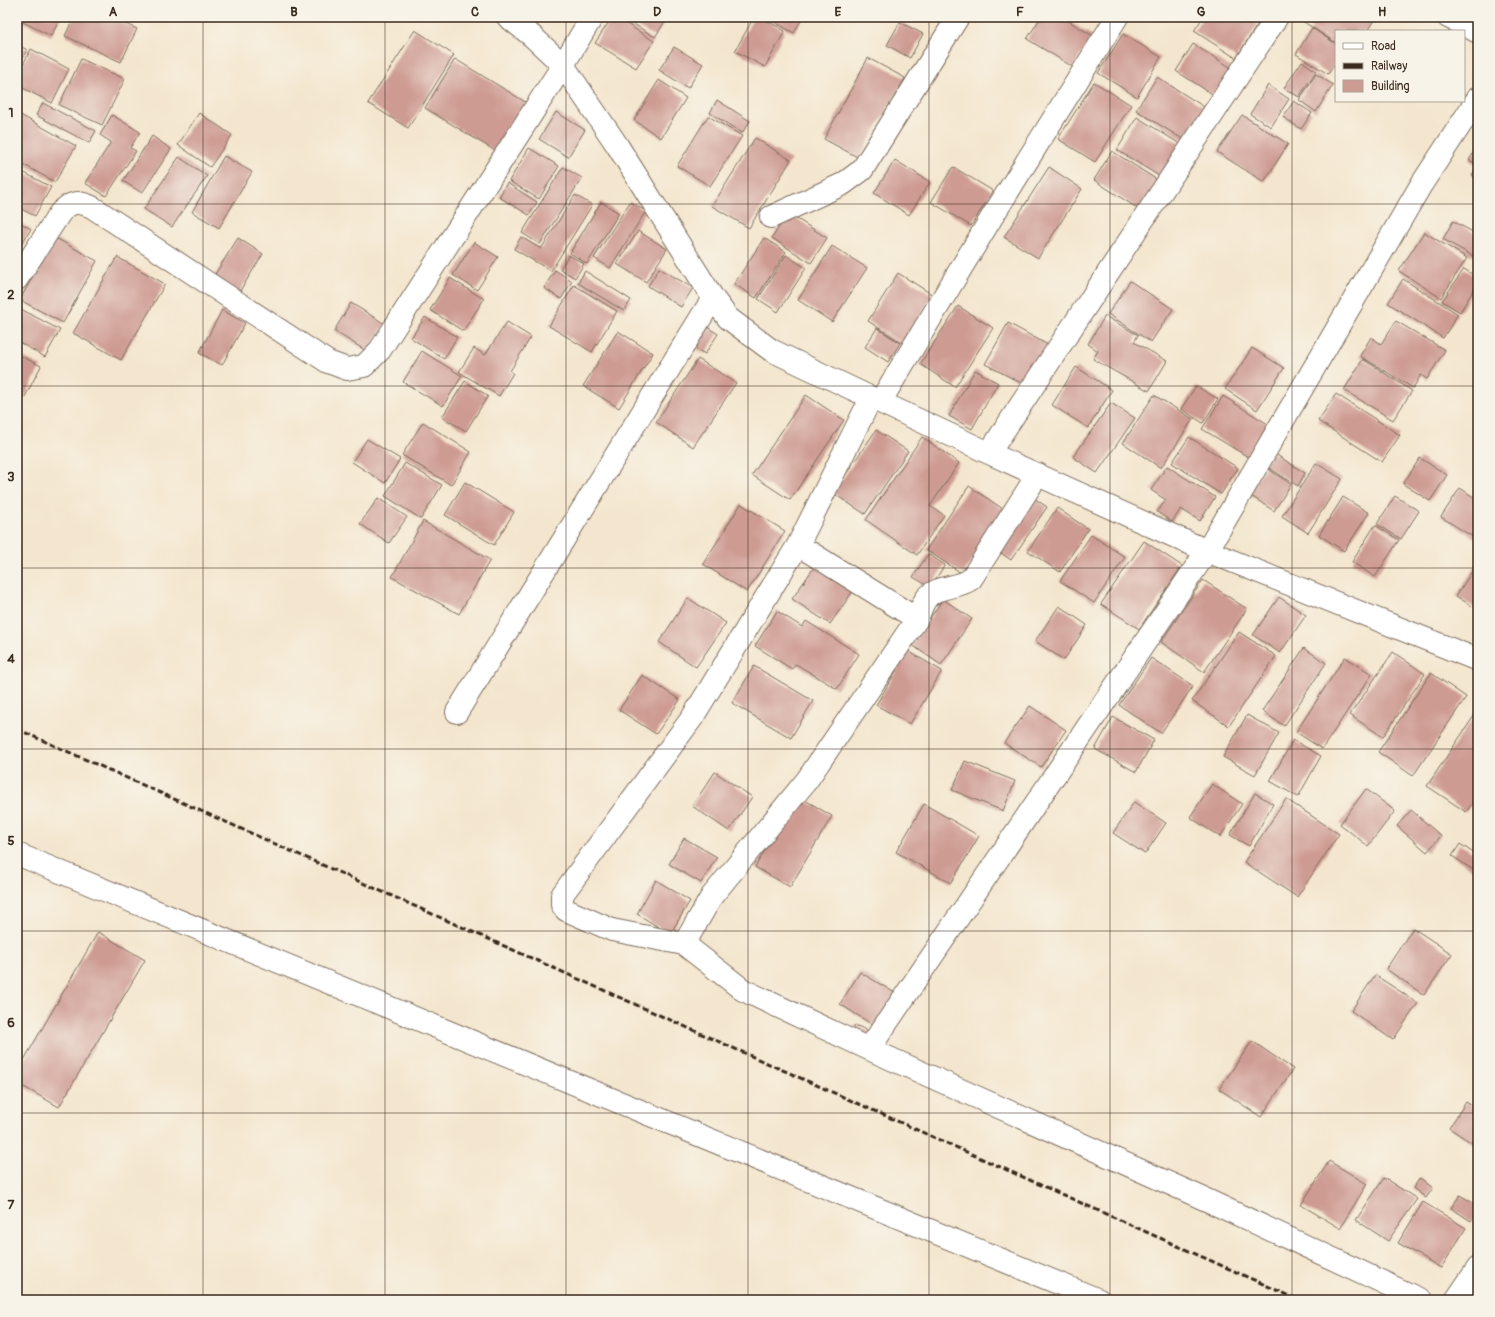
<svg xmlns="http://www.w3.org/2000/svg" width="1495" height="1317" font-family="Pangolin,sans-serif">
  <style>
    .building { fill: #ce9b93 }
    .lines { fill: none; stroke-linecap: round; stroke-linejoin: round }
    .minor-casing { stroke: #7c6c5c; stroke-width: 24 }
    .minor { stroke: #fff; stroke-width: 22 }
    .rail { stroke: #3b2a1e; stroke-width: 3; stroke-dasharray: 6 3; stroke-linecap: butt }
    .grid { fill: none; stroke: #3b2a1e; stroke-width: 1; stroke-opacity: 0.55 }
    .neatline { fill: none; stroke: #3b2a1e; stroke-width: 1.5 }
    .grid-label { font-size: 13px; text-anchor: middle; font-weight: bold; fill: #3b2a1e }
  </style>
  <rect width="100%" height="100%" fill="#f7f3e8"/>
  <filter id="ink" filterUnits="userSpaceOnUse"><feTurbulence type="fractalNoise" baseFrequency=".025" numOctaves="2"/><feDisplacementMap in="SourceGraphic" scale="8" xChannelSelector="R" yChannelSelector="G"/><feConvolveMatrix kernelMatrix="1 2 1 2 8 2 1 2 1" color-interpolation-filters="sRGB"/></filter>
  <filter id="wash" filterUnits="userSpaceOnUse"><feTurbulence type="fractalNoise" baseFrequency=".012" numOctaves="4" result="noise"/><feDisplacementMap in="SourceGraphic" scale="16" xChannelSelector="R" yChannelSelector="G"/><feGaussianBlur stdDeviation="0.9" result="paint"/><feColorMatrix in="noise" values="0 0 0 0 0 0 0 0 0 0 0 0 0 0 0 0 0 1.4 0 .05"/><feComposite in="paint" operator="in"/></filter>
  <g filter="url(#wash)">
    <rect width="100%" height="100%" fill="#f4e6ce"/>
    <g id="blocks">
      <path class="building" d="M 17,17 L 61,17 L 51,36 L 17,19 Z
        M 74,17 L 111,17 L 137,29 L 121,62 L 65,36 Z
        M 612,17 L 616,17 L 654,41 L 636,68 L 595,43 Z
        M 622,17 L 668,17 L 655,37 Z
        M 754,17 L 761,17 L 785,31 L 765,67 L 735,51 Z
        M 765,17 L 803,17 L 794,33 Z
        M 1041,17 L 1062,17 L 1093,36 L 1073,67 L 1027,39 Z
        M 1203,17 L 1248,17 L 1258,24 L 1236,58 L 1194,31 Z
        M 1307,17 L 1376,17 L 1367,31 L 1336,31 L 1336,43 L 1304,22 Z
        M 900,22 L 923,34 L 910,58 L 887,45 Z
        M 1312,28 L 1336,44 L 1336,62 L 1328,74 L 1296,54 Z
        M 415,30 L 454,55 L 408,128 L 368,103 Z
        M 1123,34 L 1161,57 L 1137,97 L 1098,73 Z
        M 17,44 L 27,50 L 17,66 Z
        M 1193,44 L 1235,70 L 1217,97 L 1176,71 Z
        M 674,47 L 703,64 L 688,88 L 659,70 Z
        M 31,49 L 69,69 L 52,103 L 17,85 L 17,76 Z
        M 868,58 L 905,78 L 859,158 L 824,139 Z
        M 81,59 L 125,79 L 102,125 L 59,105 Z
        M 455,59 L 527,103 L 497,152 L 425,108 Z
        M 1302,61 L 1316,71 L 1299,97 L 1284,88 Z
        M 1316,74 L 1333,85 L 1316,112 L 1299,100 Z
        M 1157,77 L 1209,110 L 1189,143 L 1136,110 Z
        M 659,80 L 686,98 L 661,138 L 634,120 Z
        M 1094,82 L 1131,105 L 1095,162 L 1058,139 Z
        M 1268,85 L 1289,99 L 1271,127 L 1250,114 Z
        M 717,100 L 750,121 L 742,133 L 710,113 Z
        M 1294,101 L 1312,113 L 1301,129 L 1283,117 Z
        M 43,103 L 96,131 L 89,143 L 36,115 Z
        M 556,112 L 585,130 L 568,157 L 539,139 Z
        M 17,113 L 76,146 L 55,182 L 17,161 Z
        M 199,113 L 232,135 L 210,167 L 178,145 Z
        M 112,115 L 140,132 L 130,148 L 136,151 L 106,196 L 85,183 L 111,142 L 100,135 Z
        M 1242,115 L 1288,144 L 1264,182 L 1217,152 Z
        M 708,116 L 742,136 L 710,186 L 677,166 Z
        M 1137,117 L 1185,147 L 1164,179 L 1117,150 Z
        M 152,136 L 171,149 L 142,193 L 123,181 Z
        M 755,138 L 791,160 L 749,228 L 712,206 Z
        M 1478,146 L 1478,178 L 1472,175 L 1478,165 L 1469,160 Z
        M 529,148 L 559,166 L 539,199 L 509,181 Z
        M 1112,151 L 1162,183 L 1143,212 L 1094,180 Z
        M 224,156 L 252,172 L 219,228 L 192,212 Z
        M 179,157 L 207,176 L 172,227 L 144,209 Z
        M 895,160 L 930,182 L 909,215 L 874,193 Z
        M 563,167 L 582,178 L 540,244 L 522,233 Z
        M 953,167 L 993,191 L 971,226 L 931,202 Z
        M 1049,167 L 1082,189 L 1038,258 L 1004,237 Z
        M 17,169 L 51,187 L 35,216 L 17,207 Z
        M 507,183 L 537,202 L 529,215 L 499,197 Z
        M 575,195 L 592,205 L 551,271 L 514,249 L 521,237 L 541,249 Z
        M 601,202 L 619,213 L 587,264 L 570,253 Z
        M 630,202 L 646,211 L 610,268 L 594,258 Z
        M 788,213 L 827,238 L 811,263 L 772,238 Z
        M 17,221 L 31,229 L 17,251 Z
        M 1453,221 L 1478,235 L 1478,259 L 1443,239 Z
        M 638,231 L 667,249 L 646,282 L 617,264 Z
        M 1424,232 L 1467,258 L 1441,298 L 1399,271 Z
        M 54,237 L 97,261 L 63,323 L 20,300 Z
        M 238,238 L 263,254 L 238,294 L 212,279 Z
        M 764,238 L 786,252 L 756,298 L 734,284 Z
        M 474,242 L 498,257 L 477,290 L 453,275 Z
        M 832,246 L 867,268 L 832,322 L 798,300 Z
        M 569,255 L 584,264 L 575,278 L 560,269 Z
        M 786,255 L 806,268 L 778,312 L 758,299 Z
        M 117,257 L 165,284 L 121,360 L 73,333 Z
        M 659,268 L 693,288 L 681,307 L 648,286 Z
        M 1464,269 L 1478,278 L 1478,283 L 1460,312 L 1442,301 Z
        M 555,270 L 572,281 L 561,299 L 544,288 Z
        M 585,271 L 631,300 L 624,311 L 578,283 Z
        M 898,273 L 933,295 L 902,343 L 868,321 Z
        M 450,278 L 484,299 L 463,331 L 430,310 Z
        M 1403,279 L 1458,314 L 1443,338 L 1388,303 Z
        M 1130,281 L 1173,309 L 1151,342 L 1108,314 Z
        M 574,285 L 617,311 L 592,352 L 549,326 Z
        M 351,303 L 385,324 L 368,352 L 334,331 Z
        M 958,306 L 993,328 L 955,387 L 920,364 Z
        M 17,307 L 60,330 L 45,357 L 17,341 Z
        M 222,310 L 245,323 L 222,365 L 199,353 Z
        M 1105,316 L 1138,335 L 1134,342 L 1167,361 L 1149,391 L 1093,359 L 1098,351 L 1088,344 Z
        M 425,317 L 457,337 L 444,359 L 411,338 Z
        M 1396,321 L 1445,350 L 1427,379 L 1421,375 L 1413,388 L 1360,356 L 1371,337 L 1381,344 Z
        M 507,322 L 531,337 L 510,371 L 513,373 L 499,396 L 459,372 L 474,348 L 485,355 Z
        M 1008,323 L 1048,345 L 1025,385 L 985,364 Z
        M 704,325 L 718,334 L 705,354 L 691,346 Z
        M 877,328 L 900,343 L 888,362 L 865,347 Z
        M 618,331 L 653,353 L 619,408 L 583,386 Z
        M 1252,348 L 1284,368 L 1257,410 L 1225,389 Z
        M 422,351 L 462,376 L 443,406 L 403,382 Z
        M 17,354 L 41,366 L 17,412 Z
        M 698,359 L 736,383 L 693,447 L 656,422 Z
        M 1363,359 L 1412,391 L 1393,420 L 1344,390 Z
        M 1076,367 L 1112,390 L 1088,428 L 1052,405 Z
        M 975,370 L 998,383 L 972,429 L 949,416 Z
        M 465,381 L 488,396 L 466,431 L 442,417 Z
        M 1196,386 L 1218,399 L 1203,423 L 1181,409 Z
        M 1336,394 L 1400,435 L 1382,462 L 1318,421 Z
        M 806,395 L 844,420 L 790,500 L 752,475 Z
        M 1154,395 L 1193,419 L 1161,468 L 1123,443 Z
        M 1223,396 L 1271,426 L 1250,458 L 1202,429 Z
        M 1111,403 L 1135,418 L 1097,473 L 1073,457 Z
        M 423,422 L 471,452 L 451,485 L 402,455 Z
        M 876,430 L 908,451 L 865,514 L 833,493 Z
        M 922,437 L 959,463 L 930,506 L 944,515 L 917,555 L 866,520 Z
        M 1189,437 L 1238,468 L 1221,494 L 1172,463 Z
        M 367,439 L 400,459 L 385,483 L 352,462 Z
        M 1272,452 L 1305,473 L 1298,486 L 1264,465 Z
        M 1420,458 L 1447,475 L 1430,501 L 1403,484 Z
        M 405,463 L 442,485 L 421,519 L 385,496 Z
        M 1316,463 L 1342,479 L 1308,533 L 1282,516 Z
        M 1167,466 L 1215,497 L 1200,521 L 1181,509 L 1172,522 L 1157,512 L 1166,500 L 1151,490 Z
        M 1265,467 L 1291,484 L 1274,511 L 1248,494 Z
        M 465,482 L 514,512 L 494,545 L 445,515 Z
        M 969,486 L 1006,511 L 963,574 L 926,550 Z
        M 1460,488 L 1478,500 L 1478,540 L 1441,517 Z
        M 1028,494 L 1047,507 L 1011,560 L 992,547 Z
        M 1395,496 L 1419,511 L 1401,539 L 1377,524 Z
        M 1343,497 L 1369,513 L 1344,551 L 1319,535 Z
        M 378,498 L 407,517 L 389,543 L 360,524 Z
        M 741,504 L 785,531 L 747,592 L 703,564 Z
        M 1057,508 L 1088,529 L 1060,572 L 1028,551 Z
        M 423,521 L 490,560 L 459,614 L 392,577 Z
        M 1375,525 L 1399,540 L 1375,577 L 1352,562 Z
        M 1091,535 L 1125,557 L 1094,603 L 1060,581 Z
        M 1144,541 L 1182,566 L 1139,629 L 1101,604 Z
        M 928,554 L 945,565 L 930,587 L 913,577 Z
        M 1478,562 L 1478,610 L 1456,596 Z
        M 815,566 L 853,591 L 830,624 L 792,599 Z
        M 1203,580 L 1247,609 L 1204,672 L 1161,642 Z
        M 1279,597 L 1306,615 L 1280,653 L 1253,635 Z
        M 688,598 L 726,623 L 696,667 L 659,642 Z
        M 943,599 L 972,619 L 941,665 L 912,645 Z
        M 1059,606 L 1087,625 L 1064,660 L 1035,641 Z
        M 777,611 L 802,627 L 806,621 L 859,654 L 837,689 L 796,664 L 792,669 L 755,646 Z
        M 1239,632 L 1276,656 L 1229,726 L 1192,701 Z
        M 1304,648 L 1326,663 L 1284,726 L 1262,711 Z
        M 908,651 L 942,671 L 910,724 L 876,705 Z
        M 1393,652 L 1425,674 L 1383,737 L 1350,715 Z
        M 1345,657 L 1372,674 L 1322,749 L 1296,732 Z
        M 1151,658 L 1193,686 L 1161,733 L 1119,705 Z
        M 754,666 L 813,701 L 791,738 L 732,703 Z
        M 1431,673 L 1466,697 L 1413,776 L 1378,752 Z
        M 642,675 L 680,700 L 656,734 L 619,710 Z
        M 1030,706 L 1066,730 L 1041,767 L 1004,743 Z
        M 1478,710 L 1478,795 L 1466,812 L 1427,786 Z
        M 1247,715 L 1279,733 L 1255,775 L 1223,757 Z
        M 1113,717 L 1154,740 L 1136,772 L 1095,749 Z
        M 1293,740 L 1321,756 L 1298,797 L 1270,781 Z
        M 965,761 L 1015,781 L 1003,811 L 952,790 Z
        M 715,772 L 752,797 L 729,831 L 692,806 Z
        M 1212,784 L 1242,804 L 1220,837 L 1190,817 Z
        M 1366,789 L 1395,811 L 1368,846 L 1340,824 Z
        M 1255,793 L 1273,804 L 1249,846 L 1230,835 Z
        M 798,796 L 832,816 L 790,887 L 755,867 Z
        M 1286,799 L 1339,834 L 1297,897 L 1244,862 Z
        M 1134,802 L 1166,823 L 1145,854 L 1113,833 Z
        M 924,804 L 979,836 L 951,883 L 896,852 Z
        M 1411,810 L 1441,836 L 1427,852 L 1397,826 Z
        M 684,838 L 717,857 L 701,883 L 669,864 Z
        M 1460,844 L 1478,856 L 1478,873 L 1452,856 Z
        M 656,880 L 690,901 L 670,934 L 637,914 Z
        M 1413,928 L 1452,954 L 1424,995 L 1386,969 Z
        M 98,932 L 145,960 L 59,1107 L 17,1083 L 17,1072 Z
        M 860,972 L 900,996 L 879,1029 L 840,1004 Z
        M 1375,975 L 1418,1003 L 1393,1040 L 1351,1011 Z
        M 855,1025 L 874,1033 L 869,1045 L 850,1038 Z
        M 1252,1041 L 1293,1069 L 1261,1117 L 1219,1089 Z
        M 1466,1102 L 1478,1110 L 1478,1147 L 1449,1128 Z
        M 1329,1161 L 1367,1184 L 1340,1228 L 1301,1205 Z
        M 1384,1178 L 1417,1199 L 1388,1241 L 1356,1220 Z
        M 1420,1178 L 1433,1188 L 1426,1198 L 1413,1188 Z
        M 1460,1195 L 1478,1206 L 1478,1211 L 1471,1221 L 1451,1208 Z
        M 1423,1202 L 1466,1228 L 1441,1268 L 1398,1243 Z"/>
    </g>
  </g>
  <g filter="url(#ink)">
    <use href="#blocks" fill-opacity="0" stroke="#7c6c5c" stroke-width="1"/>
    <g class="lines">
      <g class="minor-casing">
        <path id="minor" d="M 508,17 L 532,36 L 563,65 L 617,145 L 713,298 L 728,318 L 771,350 L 880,402 L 989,453 L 1207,551 L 1478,660
          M 1448,17 L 1478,32
          M 771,217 L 843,184 L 862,170 L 958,17
          M 17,279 L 60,213 C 71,201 78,201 92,207 L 328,362 L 347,369 L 364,366 L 380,350 L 563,65 L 592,17
          M 871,398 L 798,545 L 692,718 L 562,895 L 562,905 L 566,910 L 612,930 L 684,944 L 743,990 L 869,1049 L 1211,1202 L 1421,1300
          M 880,402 L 992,217 L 1117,17
          M 989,453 L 1277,17
          M 798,545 L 917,619
          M 457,712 L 713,298
          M 17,854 L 1099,1300
          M 684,944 L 712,896 L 807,780 L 917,619 C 920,612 922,604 926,599 C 936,585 958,589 971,579 L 1038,474
          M 869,1049 L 1207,551 L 1421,185 L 1478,98
          M 1456,1300 L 1478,1268"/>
      </g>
      <use href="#minor" class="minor"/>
      <path class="rail" d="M 17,729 L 1299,1300"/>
    </g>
  </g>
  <path class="grid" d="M 203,17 L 203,1300M 385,17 L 385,1300M 566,17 L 566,1300M 748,17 L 748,1300M 929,17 L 929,1300M 1110,17 L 1110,1300M 1292,17 L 1292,1300M 17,204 L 1478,204M 17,386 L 1478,386M 17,568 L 1478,568M 17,749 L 1478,749M 17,931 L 1478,931M 17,1113 L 1478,1113"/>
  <rect width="1495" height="1317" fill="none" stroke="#f7f3e8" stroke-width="44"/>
  <rect x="1335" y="30" width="130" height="72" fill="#f7f3e8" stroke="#aca397"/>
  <rect x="1343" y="43" width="20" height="6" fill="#ffffff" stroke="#aca397"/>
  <text x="1371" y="50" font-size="12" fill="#3b2a1e">Road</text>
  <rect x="1343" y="63" width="20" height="6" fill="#3b2a1e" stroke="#aca397"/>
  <text x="1371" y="70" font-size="12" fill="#3b2a1e">Railway</text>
  <rect x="1343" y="80" width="20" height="12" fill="#ce9b93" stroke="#aca397"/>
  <text x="1371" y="90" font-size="12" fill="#3b2a1e">Building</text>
  <rect x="22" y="22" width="1451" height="1273" class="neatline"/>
  <g class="grid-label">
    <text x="113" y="16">A</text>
    <text x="294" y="16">B</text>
    <text x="475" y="16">C</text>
    <text x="657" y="16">D</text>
    <text x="838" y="16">E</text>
    <text x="1020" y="16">F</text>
    <text x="1201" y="16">G</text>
    <text x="1382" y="16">H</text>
    <text x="11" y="117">1</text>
    <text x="11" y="299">2</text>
    <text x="11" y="481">3</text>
    <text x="11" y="663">4</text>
    <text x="11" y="845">5</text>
    <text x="11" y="1027">6</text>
    <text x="11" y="1209">7</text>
  </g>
</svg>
